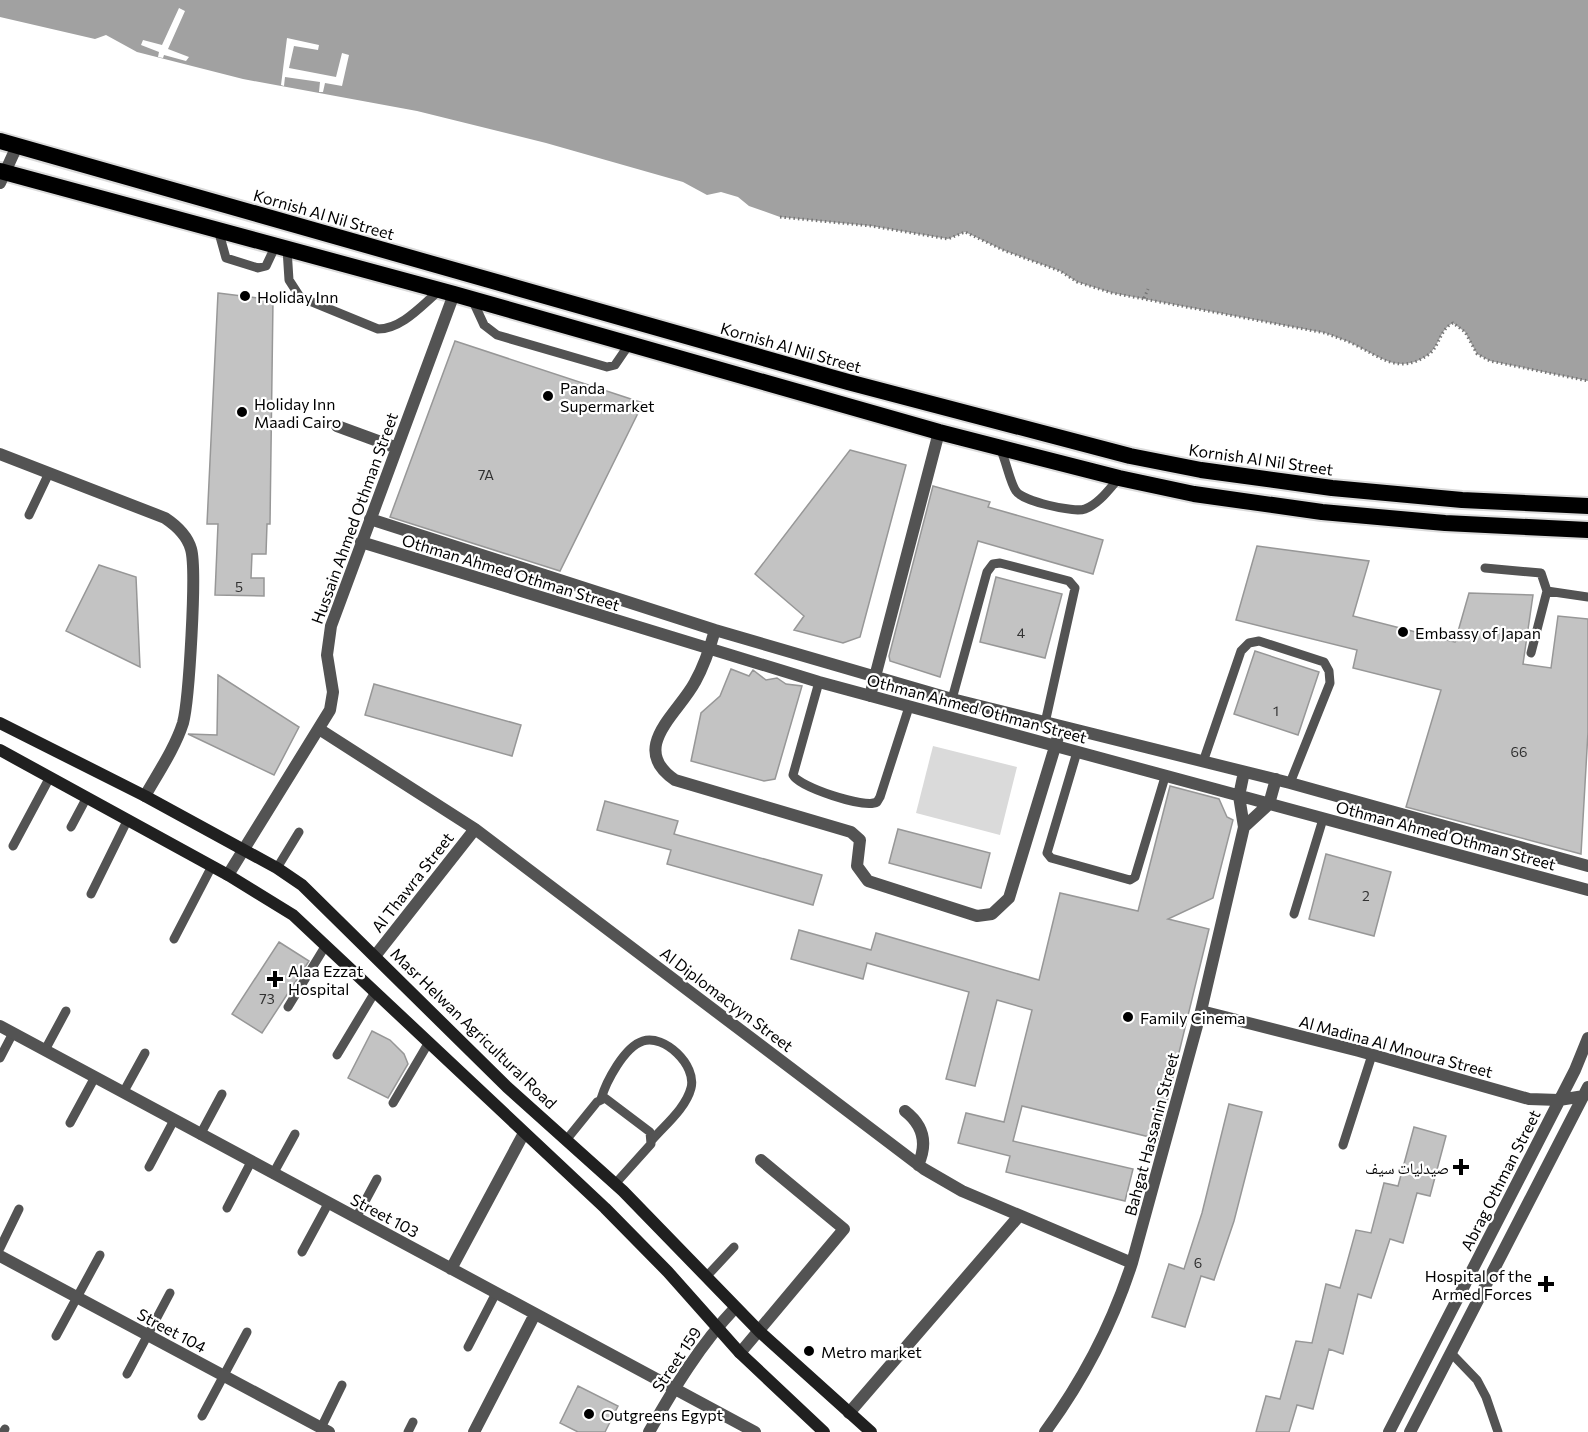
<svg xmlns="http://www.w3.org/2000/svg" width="1588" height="1432" font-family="Commissioner,'Noto Naskh Arabic',sans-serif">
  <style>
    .green { fill: #dadada }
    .water { fill: #a1a1a1 }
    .pier { fill: #fff }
    .building { fill: #c3c3c3; stroke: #979797; stroke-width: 1.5 }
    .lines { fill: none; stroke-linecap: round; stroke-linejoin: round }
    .trunk-casing { stroke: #dbdbdb; stroke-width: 20 }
    .path { stroke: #757575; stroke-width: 3; stroke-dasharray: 1.5 3; stroke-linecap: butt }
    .service { stroke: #535353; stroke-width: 9 }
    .minor { stroke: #535353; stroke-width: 12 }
    .tertiary { stroke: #535353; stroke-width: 12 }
    .secondary { stroke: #202020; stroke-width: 12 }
    .trunk { stroke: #000; stroke-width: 16 }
    .poi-dot { fill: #000; stroke: #fff; stroke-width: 2 }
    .labels { text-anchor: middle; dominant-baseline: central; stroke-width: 4.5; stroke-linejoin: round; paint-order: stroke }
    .number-label { font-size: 14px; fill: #313131 }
    .street-label { font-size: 16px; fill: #000; stroke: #fff }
    .poi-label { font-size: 16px; fill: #000; stroke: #fff; text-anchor: start }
  </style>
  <rect width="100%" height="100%" fill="#fff"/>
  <path class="green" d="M 933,746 L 1017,767 L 1000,835 L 916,813 Z"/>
  <path class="water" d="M 0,0 L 1588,0 L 1588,381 L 1490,361 L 1477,354 L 1465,332 L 1453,323 C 1439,330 1440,346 1428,355 C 1398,375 1381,357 1355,345 C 1346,340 1335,337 1325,333 L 1112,293 L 1077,282 L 1060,271 L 1005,251 L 965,232 L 948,239 L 871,226 L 780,217 L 749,206 L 738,197 L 721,192 L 707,195 L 683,182 L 546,143 L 417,111 L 243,79 L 137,52 L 106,35 L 95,39 L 0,17 Z"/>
  <path class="pier" d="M 179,8 L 185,11 L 168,49 L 189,57 L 186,61 L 164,55 L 163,58 L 158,57 L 159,52 L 141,45 L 143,40 L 162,45 Z
    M 287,38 L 319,45 L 318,50 L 294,46 L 289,68 L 336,77 L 342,53 L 349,55 L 342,86 L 325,83 L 323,92 L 319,92 L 320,82 L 285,77 L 284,86 L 281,85 Z"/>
  <path class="building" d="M 218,293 L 273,300 L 270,524 L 267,524 L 266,554 L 252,554 L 251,578 L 264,578 L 264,596 L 215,595 L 218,524 L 207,524 Z
    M 455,341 L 643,403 L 560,571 L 390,517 Z
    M 850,450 L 906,465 L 860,637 L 843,643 L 794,630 L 804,616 L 755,574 Z
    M 933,486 L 990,502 L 988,507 L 1103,540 L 1093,574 L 978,541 L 940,677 L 890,661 L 889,656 Z
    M 1257,546 L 1369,561 L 1353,616 L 1455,642 L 1469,593 L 1533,595 L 1523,664 L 1551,668 L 1558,616 L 1588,619 L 1588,732 L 1581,854 L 1406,807 L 1441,690 L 1353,668 L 1357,650 L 1236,620 Z
    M 99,565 L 136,577 L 140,667 L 66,631 Z
    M 996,577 L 1062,594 L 1045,658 L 980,642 Z
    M 1255,651 L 1319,672 L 1298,735 L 1234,714 Z
    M 731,669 L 749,676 L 753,670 L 766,680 L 777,678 L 786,684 L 802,686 L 775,779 L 764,781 L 691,761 L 701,713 L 720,696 Z
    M 218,675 L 299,727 L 274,775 L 188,734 L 217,735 Z
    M 374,684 L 521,725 L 512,756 L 365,715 Z
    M 1170,786 L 1219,799 L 1227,817 L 1233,820 L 1213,898 L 1168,919 L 1209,929 L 1158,1139 L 1022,1106 L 1013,1141 L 1133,1169 L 1125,1201 L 1006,1172 L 1010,1156 L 958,1143 L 966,1113 L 1004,1122 L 1032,1010 L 997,1000 L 975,1086 L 946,1079 L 969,992 L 867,963 L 863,979 L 791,959 L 799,930 L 871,950 L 876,933 L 1039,980 L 1060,893 L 1138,911 Z
    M 605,801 L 678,821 L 674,834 L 822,875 L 813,905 L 667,864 L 671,850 L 597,830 Z
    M 898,829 L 990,853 L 981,888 L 889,863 Z
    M 1326,854 L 1391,872 L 1374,936 L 1309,919 Z
    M 279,942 L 309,961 L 262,1033 L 232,1014 Z
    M 372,1031 L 390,1040 L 404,1054 L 408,1064 L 388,1098 L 348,1078 Z
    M 1229,1104 L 1262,1112 L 1234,1221 L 1214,1280 L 1201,1276 L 1185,1327 L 1152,1317 L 1169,1264 L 1184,1269 L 1202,1213 Z
    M 1414,1127 L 1446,1136 L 1430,1196 L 1417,1193 L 1403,1243 L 1390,1239 L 1371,1298 L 1358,1294 L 1343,1354 L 1329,1349 L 1313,1409 L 1297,1405 L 1289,1432 L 1256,1432 L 1266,1396 L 1280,1399 L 1296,1341 L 1312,1343 L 1326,1284 L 1340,1288 L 1356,1230 L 1371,1233 L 1384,1183 L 1398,1186 Z
    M 578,1386 L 618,1406 L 605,1432 L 578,1432 L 560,1423 Z"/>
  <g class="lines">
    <g class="trunk-casing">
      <path id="trunk" d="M 0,141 L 848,382 L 1130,456 L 1201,470 L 1332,488 L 1462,500 L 1588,506
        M 0,171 L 454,294 L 939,432 L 1119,478 L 1194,494 L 1322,512 L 1445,523 L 1588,530"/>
    </g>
    <path class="path" d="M 780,217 L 871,226 L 948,239 L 965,232 L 1005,251 L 1060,271 L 1077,282 L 1112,293 L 1325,333 C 1335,337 1346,340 1355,345 C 1381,357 1398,375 1428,355 C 1440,347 1439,330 1453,323 L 1465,332 L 1477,354 L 1490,361 L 1588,381
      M 1144,298 L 1148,289"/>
    <path class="service" d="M 219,233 L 226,258 L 258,268 L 266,266 L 275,247
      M 287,249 L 289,280 L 300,297 L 378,329 C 402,329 422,305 440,290
      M 472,299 L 484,325 L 497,335 L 607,367 L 615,365 L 628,346
      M 1000,448 C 1006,460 1010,483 1016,491 C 1022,501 1074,513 1085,509 C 1099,504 1110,488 1119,478
      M 29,515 L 49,473
      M 1485,568 L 1541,573 L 1547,591 L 1531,653
      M 1547,591 L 1588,597
      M 819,682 L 793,775 C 799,787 865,809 877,802 L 880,797 L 909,707
      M 952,699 L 987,572 L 993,564 L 1000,563 L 1069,581 L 1075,588 L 1045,723
      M 1077,752 L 1047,853 L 1051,858 L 1130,880 L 1135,877 L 1165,777
      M 1203,762 L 1241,651 L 1249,643 L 1259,641 L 1324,662 L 1329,671 L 1330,683 L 1290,783
      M 71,827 L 87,797
      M 13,846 L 50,777
      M 277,868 L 299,832
      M 91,894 L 128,819
      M 1294,914 L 1323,819
      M 174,939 L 212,866
      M 288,1007 L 326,945
      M 45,1050 L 66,1011
      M 337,1055 L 375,992
      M 0,1058 L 13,1033
      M 123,1093 L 145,1053
      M 601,1099 C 606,1082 624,1047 643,1041 C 664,1034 697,1065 691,1088 C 686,1108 665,1125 652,1140
      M 393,1103 L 429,1042
      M 70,1123 L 95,1077
      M 200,1135 L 222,1094
      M 567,1139 L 597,1102 L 605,1098 L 650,1132 L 651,1144 L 615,1184
      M 1343,1145 L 1372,1055
      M 149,1167 L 174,1120
      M 273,1174 L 295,1134
      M 227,1208 L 251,1162
      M 356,1218 L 377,1179
      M 0,1248 L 19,1209
      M 302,1252 L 328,1204
      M 706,1277 L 734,1247
      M 56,1336 L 100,1255
      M 468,1347 L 496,1293
      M 1451,1353 L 1477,1380 L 1486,1397 L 1498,1432
      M 127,1374 L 170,1293
      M 202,1416 L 247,1332
      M 321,1428 L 342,1385
      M 3,1432 L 5,1429
      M 408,1432 L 413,1422"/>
    <path class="minor" d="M 337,426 L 397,448
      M 0,454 L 165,518 C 177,526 187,535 191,549 C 197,570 189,700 183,723 C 175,748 158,773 145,796
      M 370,519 L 715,630 L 952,699 L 1290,783 L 1588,866
      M 361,542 L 819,682 L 1588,890
      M 715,630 C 710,648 704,666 695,682 C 678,714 628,748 675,780 L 851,832 L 860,840 L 857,866 L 868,881 L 977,916 L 992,914 L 1009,898 L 1061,727
      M 870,696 L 939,432
      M 319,729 L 475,829 L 924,1169 L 962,1191 L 1132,1263
      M 1244,827 L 1269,804 L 1276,779
      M 228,875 L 330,710 L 333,692 L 327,655 L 331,626 L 454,294
      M 375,956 L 475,829
      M 1201,1011 L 1359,1051 L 1529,1099 L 1559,1100 L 1584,1096
      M 0,1026 L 755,1432
      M 905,1111 C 923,1125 928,1143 918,1165
      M 0,1256 L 329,1432
      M 451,1269 L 524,1133
      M 740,1353 L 844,1229 L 761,1160
      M 849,1413 L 1019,1216
      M 474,1432 L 535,1314
      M 1045,1432 C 1084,1379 1112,1325 1132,1263 L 1201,1011 L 1244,827 L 1239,796 L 1244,772
      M 1389,1432 L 1575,1070 L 1588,1038
      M 1410,1432 L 1588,1087"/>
    <path class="tertiary" d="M 0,183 L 17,146
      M 649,1432 C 674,1388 700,1345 735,1308"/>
    <path class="secondary" d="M 0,723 L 145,796 L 277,868 L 302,885 L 507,1087 L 623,1191 L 760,1332 L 871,1432
      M 0,750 L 228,875 L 293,915 L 605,1208 L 668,1272 L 740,1353 L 824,1432"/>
    <use href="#trunk" class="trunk"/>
  </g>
  <g class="poi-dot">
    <circle cx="245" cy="296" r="6"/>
    <circle cx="548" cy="396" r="6"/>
    <circle cx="242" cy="412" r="6"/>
    <circle cx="1403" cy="632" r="6"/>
    <path d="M272 970h6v6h6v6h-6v6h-6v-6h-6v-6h6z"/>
    <circle cx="1128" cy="1017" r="6"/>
    <path d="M1458 1158h6v6h6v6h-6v6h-6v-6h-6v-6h6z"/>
    <path d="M1543 1275h6v6h6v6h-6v6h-6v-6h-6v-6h6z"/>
    <circle cx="809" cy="1351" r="6"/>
    <circle cx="589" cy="1414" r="6"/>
  </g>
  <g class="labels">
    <g class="number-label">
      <text x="486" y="474">7A</text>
      <text x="239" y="586">5</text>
      <text x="1021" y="632">4</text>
      <text x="1276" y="710">1</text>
      <text x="1519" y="751">66</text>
      <text x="1366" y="895">2</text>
      <text x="267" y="998">73</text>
      <text x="1198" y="1262">6</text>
    </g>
    <g class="street-label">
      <text transform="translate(324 214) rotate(16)">Kornish Al Nil Street</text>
      <text transform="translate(791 347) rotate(16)">Kornish Al Nil Street</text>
      <text transform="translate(1261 459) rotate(8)">Kornish Al Nil Street</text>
      <text transform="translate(354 518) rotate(-70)">Hussain Ahmed Othman Street</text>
      <text transform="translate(511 572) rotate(17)">Othman Ahmed Othman Street</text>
      <text transform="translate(977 708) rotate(15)">Othman Ahmed Othman Street</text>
      <text transform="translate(1446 835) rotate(15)">Othman Ahmed Othman Street</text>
      <text transform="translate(412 882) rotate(-52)">Al Thawra Street</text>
      <text transform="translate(727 999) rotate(37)">Al Diplomacyyn Street</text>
      <text transform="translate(474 1028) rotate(44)">Masr Helwan Agricultural Road</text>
      <text transform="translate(1396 1046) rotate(15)">Al Madina Al Mnoura Street</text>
      <text transform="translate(1151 1134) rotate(-75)">Bahgat Hassanin Street</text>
      <text transform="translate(1500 1180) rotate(-63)">Abrag Othman Street</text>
      <text transform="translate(385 1215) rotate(28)">Street 103</text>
      <text transform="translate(172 1330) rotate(28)">Street 104</text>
      <text transform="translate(676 1359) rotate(-56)">Street 159</text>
    </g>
    <g class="poi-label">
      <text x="257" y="296">Holiday Inn</text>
      <text x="560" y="387">Panda<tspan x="560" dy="18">Supermarket</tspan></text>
      <text x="254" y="403">Holiday Inn<tspan x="254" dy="18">Maadi Cairo</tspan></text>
      <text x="1415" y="632">Embassy of Japan</text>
      <text x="288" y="970">Alaa Ezzat<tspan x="288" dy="18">Hospital</tspan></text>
      <text x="1140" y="1017">Family Cinema</text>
      <text x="1449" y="1167" text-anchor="end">صيدليات سيف</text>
      <text x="1532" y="1275" text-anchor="end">Hospital of the<tspan x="1532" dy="18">Armed Forces</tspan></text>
      <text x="821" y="1351">Metro market</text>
      <text x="601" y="1414">Outgreens Egypt</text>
    </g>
  </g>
</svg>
